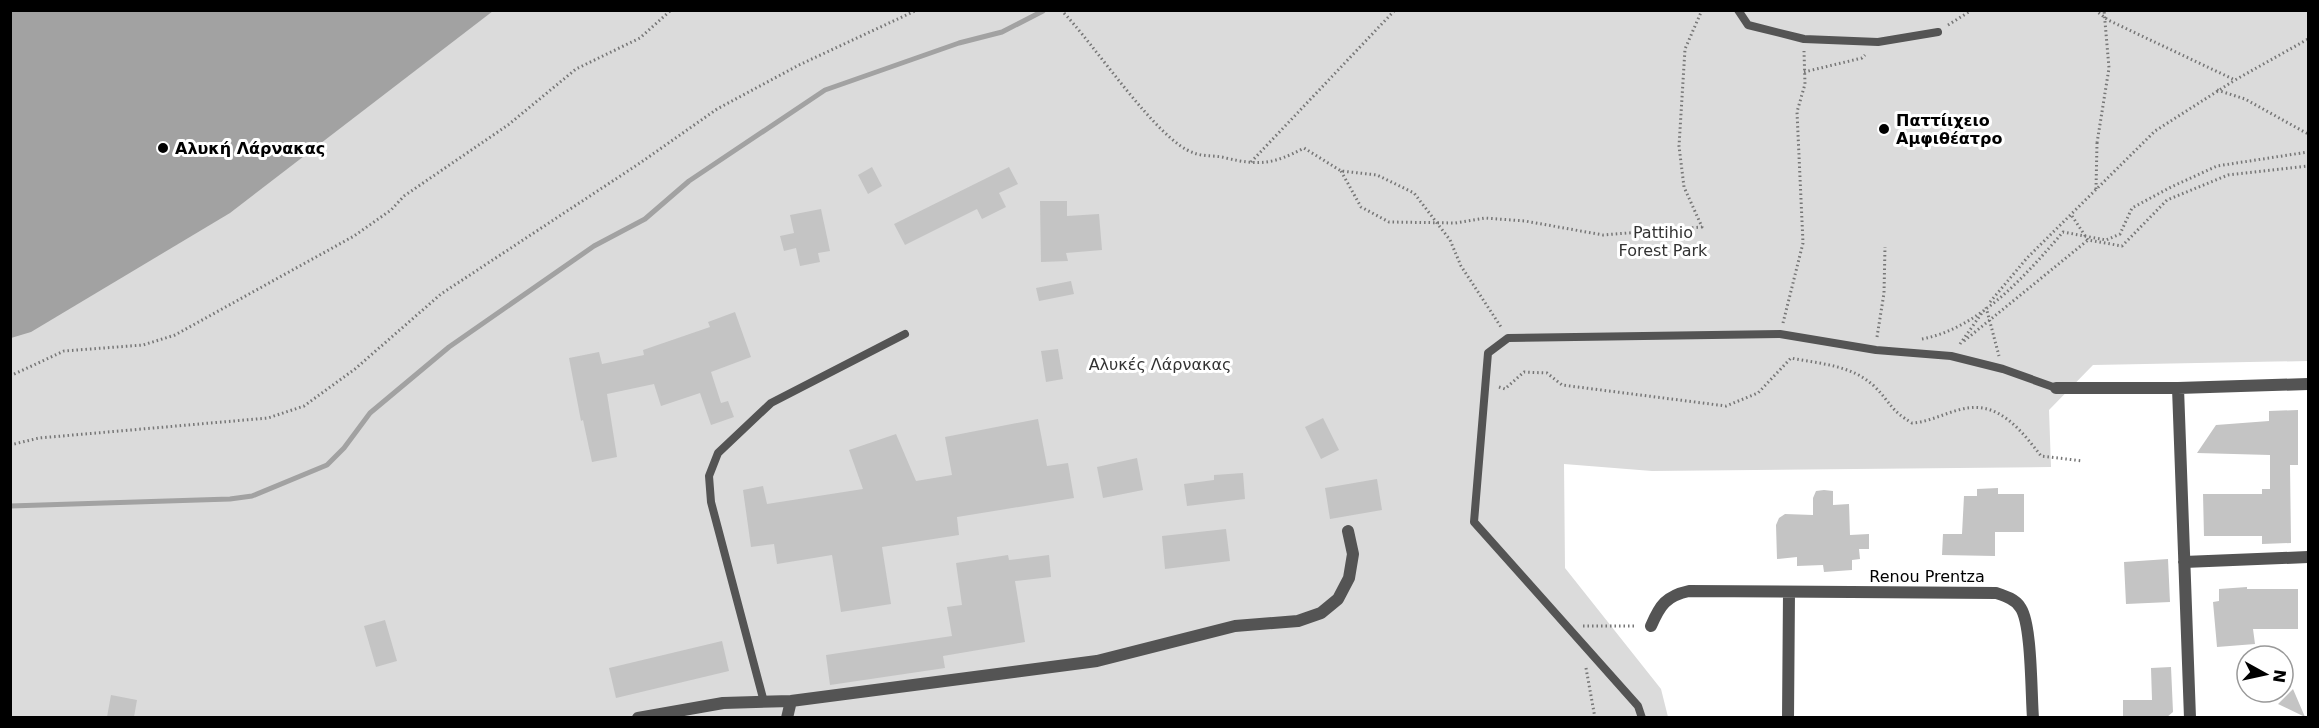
<svg xmlns="http://www.w3.org/2000/svg" width="2319" height="728" font-family="'DejaVu Sans',sans-serif">
  <style>
    .green { fill: #dbdbdb }
    .water { fill: #a2a2a2 }
    .lines { fill: none; stroke-linecap: round; stroke-linejoin: round }
    .stream { stroke: #a2a2a2; stroke-width: 5 }
    .building { fill: #c4c4c4 }
    .path { stroke: #767676; stroke-width: 3; stroke-dasharray: 1.5 3; stroke-linecap: butt }
    .service { stroke: #545454; stroke-width: 8 }
    .minor { stroke: #545454; stroke-width: 12 }
    .path-bridge { stroke: #767676; stroke-width: 3; stroke-dasharray: 1.5 3; stroke-linecap: butt }
    .poi-dot { fill: #000; stroke: #fff; stroke-width: 2 }
    .labels { text-anchor: middle; dominant-baseline: central; stroke-width: 6; stroke-linejoin: round; paint-order: stroke }
    .poi-label { font-size: 16px; font-weight: bold; fill: #000; stroke: #fff; text-anchor: start }
    .park-label { font-size: 16px; fill: #323232; stroke: #fff }
    .street-label { font-size: 16px; fill: #000; stroke: #fff }
  </style>
  <rect width="100%" height="100%" fill="#fff"/>
  <path class="green" d="M 10,11 L 2308,11 L 2308,361 L 2093,365 L 2049,410 L 2051,467 L 1652,471 L 1564,464 L 1565,568 L 1661,689 L 1668,717 L 11,717 Z"/>
  <path class="water" d="M 11,10 L 493,10 L 493,11 L 230,213 L 31,332 L 11,338 Z"/>
  <g class="lines">
    <path class="stream" d="M 10,506 L 230,499 L 252,496 L 327,465 L 344,448 L 370,413 L 449,347 L 594,246 L 645,219 L 689,181 L 825,90 L 959,43 L 1002,32 L 1043,11"/>
  </g>
  <path class="building" d="M 872,167 L 882,186 L 868,194 L 858,175 Z
    M 1009,167 L 1018,184 L 999,193 L 1006,207 L 982,219 L 977,209 L 905,245 L 894,224 Z
    M 1040,201 L 1067,201 L 1067,216 L 1099,214 L 1102,250 L 1066,253 L 1068,261 L 1041,262 Z
    M 821,209 L 830,251 L 818,253 L 820,262 L 800,266 L 796,248 L 784,251 L 780,236 L 794,233 L 790,215 Z
    M 1071,281 L 1074,294 L 1039,301 L 1036,288 Z
    M 735,312 L 751,357 L 711,372 L 721,403 L 728,401 L 734,417 L 711,425 L 700,393 L 661,406 L 654,384 L 607,394 L 617,457 L 592,462 L 583,420 L 581,421 L 569,358 L 599,352 L 602,364 L 644,355 L 643,350 L 710,327 L 708,322 Z
    M 1058,349 L 1063,379 L 1046,382 L 1041,351 Z
    M 2298,410 L 2298,465 L 2290,465 L 2291,543 L 2262,544 L 2262,536 L 2204,536 L 2203,494 L 2262,494 L 2262,489 L 2270,489 L 2270,455 L 2197,453 L 2216,425 L 2269,421 L 2269,411 Z
    M 1323,418 L 1339,450 L 1321,459 L 1305,427 Z
    M 1038,419 L 1047,466 L 1068,463 L 1074,498 L 957,517 L 959,535 L 882,547 L 891,604 L 841,612 L 832,555 L 777,564 L 774,544 L 751,547 L 743,490 L 763,486 L 767,504 L 863,489 L 849,450 L 896,434 L 916,481 L 952,475 L 945,437 Z
    M 1137,458 L 1143,490 L 1103,498 L 1097,467 Z
    M 1243,473 L 1245,499 L 1187,506 L 1184,484 L 1214,480 L 1214,475 Z
    M 1377,479 L 1382,510 L 1330,519 L 1325,488 Z
    M 1998,488 L 1998,494 L 2024,494 L 2024,532 L 1995,532 L 1995,556 L 1942,555 L 1943,534 L 1962,534 L 1964,496 L 1977,496 L 1977,489 Z
    M 1824,490 L 1833,491 L 1833,505 L 1849,504 L 1850,535 L 1869,534 L 1869,549 L 1859,549 L 1860,559 L 1852,560 L 1852,570 L 1824,572 L 1823,565 L 1797,566 L 1797,557 L 1777,559 L 1776,525 L 1779,518 L 1785,514 L 1813,515 L 1813,498 L 1816,491 Z
    M 1226,529 L 1230,561 L 1165,569 L 1162,536 Z
    M 1008,555 L 1009,560 L 1049,555 L 1051,577 L 1015,581 L 1025,642 L 943,656 L 945,668 L 830,685 L 826,655 L 952,636 L 947,607 L 962,605 L 956,563 Z
    M 2168,559 L 2170,602 L 2126,604 L 2124,562 Z
    M 2247,587 L 2247,589 L 2298,589 L 2298,629 L 2253,629 L 2255,644 L 2217,647 L 2213,602 L 2219,601 L 2219,589 Z
    M 385,620 L 397,661 L 376,667 L 364,626 Z
    M 722,641 L 729,671 L 616,698 L 609,668 Z
    M 2171,667 L 2173,712 L 2167,717 L 2123,717 L 2123,700 L 2152,700 L 2151,668 Z
    M 2293,689 L 2305,717 L 2278,704 Z
    M 111,695 L 137,700 L 134,717 L 107,717 Z"/>
  <g class="lines">
    <path class="path" d="M 1061,10 C 1094,43 1157,141 1194,153 C 1204,157 1216,155 1226,158 C 1259,166 1274,164 1304,148 L 1341,171 L 1377,175 L 1414,193 L 1450,240 L 1461,266 L 1501,327
      M 2095,10 L 2108,20 L 2235,80 L 2308,39
      M 1948,25 L 1972,10
      M 1804,72 L 1862,58 L 1865,55
      M 2217,90 L 2245,99 L 2308,134
      M 1251,162 L 1395,10
      M 1341,171 L 1361,207 L 1389,222 L 1455,223 L 1485,218 L 1525,221 L 1603,235 L 1702,227 L 1684,187 L 1679,146 L 1685,49 L 1702,10
      M 2096,189 L 2097,143
      M 2072,216 L 2088,240 L 2122,246 L 2167,200 L 2228,175 L 2308,166
      M 1990,302 L 2027,258 L 2155,131 L 2235,80
      M 1986,307 L 1999,356
      M 1783,323 L 1803,243 L 1797,112 L 1805,84 L 1804,51
      M 1877,337 L 1884,293 L 1885,247
      M 1922,339 C 1980,328 2026,275 2063,232 L 2106,240 L 2120,234 L 2132,208 L 2171,187 L 2217,166 L 2308,152
      M 1964,341 L 2088,240
      M 1960,344 L 1984,310
      M 10,376 L 64,351 L 143,345 L 175,335 L 354,236 L 391,210 L 404,196 L 508,125 L 576,69 L 640,38 L 671,10
      M 1499,387 L 1505,389 L 1524,372 L 1547,373 L 1562,385 L 1726,406 L 1758,393 L 1791,358 C 1820,364 1853,365 1875,387 C 1891,403 1890,410 1912,423 C 1929,422 1945,413 1962,409 C 1998,400 2021,430 2041,456 L 2083,461
      M 10,445 L 39,438 L 268,418 L 304,406 L 355,369 L 441,294 L 640,163 L 717,109 L 799,65 L 917,10
      M 1583,626 L 1637,626
      M 1586,668 L 1595,718"/>
    <path class="service" d="M 1738,10 L 1748,25 L 1804,39 L 1878,42 L 1938,32
      M 764,702 L 711,502 L 709,476 L 718,453 L 771,403 L 905,334
      M 1642,718 L 1638,706 L 1474,522 L 1488,353 L 1508,338 L 1780,334 L 1876,350 L 1951,356 L 2003,369 L 2056,388"/>
    <path class="minor" d="M 2056,388 L 2178,388
      M 2184,562 L 2308,557
      M 1651,626 C 1660,605 1666,596 1689,591 L 1996,593 C 2005,596 2015,599 2020,607 C 2032,622 2031,695 2033,718
      M 638,718 L 723,703 L 791,701 L 1097,661 L 1235,626 L 1298,621 L 1321,613 L 1338,599 L 1349,578 L 1353,554 L 1348,531
      M 787,718 L 791,701
      M 1788,718 L 1789,592
      M 2190,718 L 2178,388 L 2308,384"/>
    <path class="path-bridge" d="M 2097,143 L 2109,68 L 2104,10"/>
  </g>
  <g class="poi-dot">
    <circle cx="1884" cy="129" r="6"/>
    <circle cx="163" cy="148" r="6"/>
  </g>
  <g class="labels">
    <g class="poi-label">
      <text x="1896" y="120">Παττίιχειο<tspan x="1896" dy="18">Αμφιθέατρο</tspan></text>
      <text x="175" y="148">Αλυκή Λάρνακας</text>
    </g>
    <g class="park-label">
      <text x="1663" y="232">Pattihio<tspan x="1663" dy="18">Forest Park</tspan></text>
      <text x="1160" y="364">Αλυκές Λάρνακας</text>
    </g>
    <g class="street-label">
      <text x="1927" y="576">Renou Prentza</text>
    </g>
  </g>
  <rect width="2319" height="728" fill="none" stroke="#000000" stroke-width="24"/>
  <g transform="translate(2265 674) rotate(98)"><circle r="28" fill="#ffffff" stroke="#999999" stroke-width="1.5"/>
  <path d="M0-4.5L10 22L0 15L-10 22Z" fill="#000000"/>
  <text y="-9" font-size="16" font-weight="bold" text-anchor="middle" fill="#000000">N</text>
  </g>
</svg>
